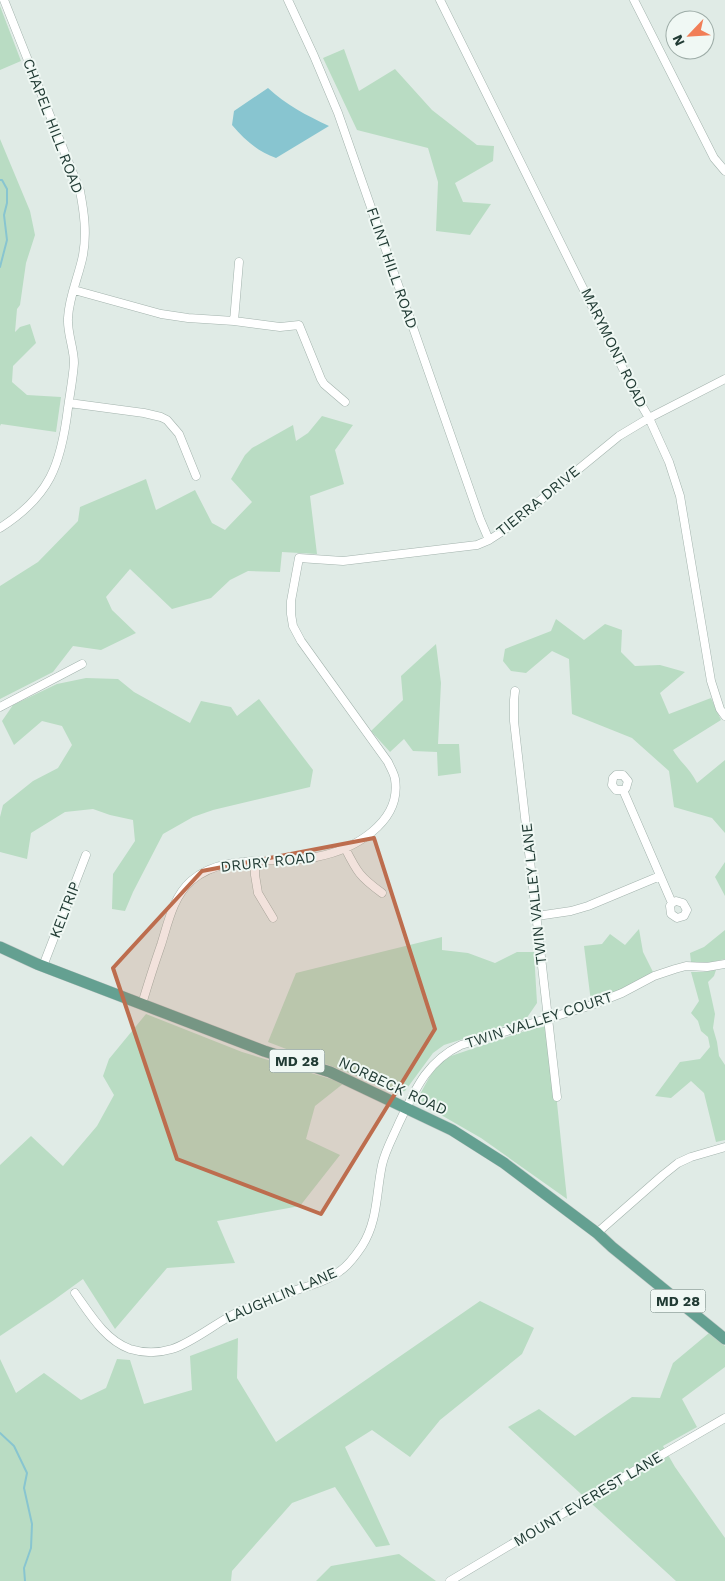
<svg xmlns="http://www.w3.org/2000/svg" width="725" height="1581" font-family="'Work Sans',sans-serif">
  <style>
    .green { fill: #b9dcc3 }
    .water { fill: #88c5d0 }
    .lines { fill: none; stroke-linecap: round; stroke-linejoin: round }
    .stream { stroke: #88c5d0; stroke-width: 2 }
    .minor-casing { stroke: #a3b3ad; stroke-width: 9 }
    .primary-casing { stroke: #c1c8c6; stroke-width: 12 }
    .minor { stroke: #fff; stroke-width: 8 }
    .primary { stroke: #64a091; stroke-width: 11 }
    .marked { fill: #bd6d4e; fill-opacity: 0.2; stroke: #bd6d4e; stroke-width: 4; stroke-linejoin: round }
    .labels { text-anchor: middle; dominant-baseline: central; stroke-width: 4; stroke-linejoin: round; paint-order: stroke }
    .shield { fill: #f0f8f4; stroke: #5f746e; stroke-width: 1 }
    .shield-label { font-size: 14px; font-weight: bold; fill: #213b34 }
    .street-label { font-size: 15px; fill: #213b34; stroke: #f0f8f4 }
  </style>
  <rect width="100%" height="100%" fill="#e0ebe6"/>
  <path class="green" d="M 0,6 L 21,61 L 0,70 Z
    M 344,49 L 359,91 L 395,69 L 432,110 L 477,145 L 494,146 L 493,161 L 455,183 L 463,202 L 491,204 L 470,235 L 436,231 L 438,182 L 428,148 L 357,130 L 323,58 Z
    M 0,139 L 30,211 L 35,235 L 26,263 L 20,305 L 17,309 L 15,332 L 20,327 L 30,324 L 36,343 L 13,366 L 12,382 L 27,395 L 61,397 L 56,432 L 1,424 L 0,426 Z
    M 322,416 L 353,425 L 335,450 L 344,484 L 310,496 L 317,554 L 282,552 L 280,572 L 248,571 L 230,580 L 211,598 L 172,609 L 130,569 L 106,597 L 112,610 L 136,633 L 101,650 L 73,646 L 53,672 L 0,699 L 0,586 L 38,562 L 78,521 L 80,507 L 146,479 L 156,510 L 195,490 L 212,523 L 225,530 L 252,502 L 231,479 L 245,455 L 252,448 L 293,425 L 296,441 L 308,433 Z
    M 556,619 L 584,640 L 605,624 L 622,630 L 621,652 L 635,666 L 660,665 L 685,672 L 660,693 L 669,714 L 711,698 L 721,720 L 673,750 C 680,762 691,770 697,783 L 725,760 L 725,833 L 712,818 L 674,807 L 669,771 L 632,738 L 572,714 L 569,659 L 552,651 L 526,673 L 511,671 L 503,661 L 505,649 L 551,631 Z
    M 436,644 L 441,683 L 438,744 L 459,744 L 461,773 L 438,776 L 437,752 L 413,751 L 404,739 L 390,752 L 371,731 L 403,700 L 401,676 Z
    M 86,678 L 118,679 L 134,692 L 190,723 L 201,701 L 231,707 L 237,716 L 259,699 L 313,770 L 310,787 L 213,810 L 193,817 L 163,834 L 133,892 L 125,911 L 112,909 L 113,874 L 135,841 L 133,820 L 110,815 L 93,809 L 65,812 L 31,833 L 27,859 L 0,852 L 0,817 L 3,805 L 33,781 L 58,768 L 72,745 L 62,726 L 42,721 L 14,745 L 2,721 L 13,705 L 57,684 Z
    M 725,862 L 725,896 L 715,877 Z
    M 639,929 L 643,952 L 653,972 L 628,986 L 591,1002 L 584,946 L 602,944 L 610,934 L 625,945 Z
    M 725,930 L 725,959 L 712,962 L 691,962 L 690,953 L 704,947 Z
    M 442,937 L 442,950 L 468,953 L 495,963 L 517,952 L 534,952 L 537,1003 L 526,1019 L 444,1045 L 433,1053 L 405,1091 L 399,1092 L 268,1042 L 296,973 Z
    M 716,970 L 714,976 L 708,982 L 715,1014 L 713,1028 L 717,1042 L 719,1056 L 725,1065 L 725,1140 L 716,1142 L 704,1093 L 691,1081 L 671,1098 L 655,1096 L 680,1062 L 700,1059 L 710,1047 L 708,1037 L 701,1031 L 698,1021 L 691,1013 L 699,1001 L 691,972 L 703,972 Z
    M 146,1014 L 242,1052 L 344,1083 L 315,1106 L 306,1139 L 340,1155 L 300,1206 L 217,1221 L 235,1263 L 167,1268 L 115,1329 L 83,1279 L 54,1300 L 0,1336 L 0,1165 L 31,1136 L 63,1166 L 97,1126 L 114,1095 L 103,1076 L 109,1059 Z
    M 549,1026 L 567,1199 L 481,1138 L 422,1104 L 419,1096 L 435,1067 L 451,1056 L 531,1029 Z
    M 480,1301 L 534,1328 L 522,1354 L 440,1420 L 410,1457 L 372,1430 L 345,1447 L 390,1545 L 376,1547 L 335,1487 L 292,1503 L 232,1571 L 231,1581 L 0,1581 L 0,1359 L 16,1393 L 44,1373 L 81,1400 L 106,1388 L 117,1359 L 130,1360 L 144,1404 L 192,1390 L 190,1356 L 238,1338 L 237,1378 L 276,1442 Z
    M 709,1333 L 725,1346 L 725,1367 L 682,1399 L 697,1427 L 663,1446 L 675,1467 L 725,1538 L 725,1581 L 676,1581 L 508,1427 L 539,1409 L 575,1436 L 632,1397 L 660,1398 L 673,1363 Z
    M 399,1554 L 436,1581 L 316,1581 L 331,1566 Z"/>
  <path class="water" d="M 268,88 C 286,105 306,115 329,126 L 276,158 C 257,151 245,140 232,125 L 234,111 Z"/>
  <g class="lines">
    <path class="stream" d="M 0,180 L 2,180 L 7,189 L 7,203 L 4,215 L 7,240 L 0,267
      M 0,1433 L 14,1446 L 27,1473 L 24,1488 L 32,1524 L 31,1548 L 24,1568 L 25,1581"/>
    <g class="minor-casing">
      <path id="minor" d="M 288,0 L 314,56 L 338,113 L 480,519 L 489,540
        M 440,0 L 638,399 L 649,418 L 669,462 L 680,496 L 711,681 L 720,709 L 725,716
        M 634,0 L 714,158 L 725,171
        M 74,290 L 161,314 L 188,318 L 234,321 L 280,327 L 299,325 L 321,379 L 324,384 L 345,402
        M 234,321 L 239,262
        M 69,403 L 144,413 L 161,417 L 167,420 L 179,434 L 196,476
        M 0,528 C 50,496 61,465 68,408 C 70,393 73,378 74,363 C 74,348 67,333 68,318 C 69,296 79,276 83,255 C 87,233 84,212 80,191 L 4,0
        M 515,691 L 514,700 L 514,721 L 557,1097
        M 0,707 L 82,664
        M 623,790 L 616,790 L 612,785 L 613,778 L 616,775 L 623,775 L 628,781 L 626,788 L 623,790 L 672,903 L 670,906 L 671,914 L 677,918 L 684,916 L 687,910 L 683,903 L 676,901 L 672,903
        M 345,848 C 357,872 360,877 382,893
        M 255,862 L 255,875 L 258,893 L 273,918
        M 537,916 L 571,911 L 588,906 L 660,876
        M 43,966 L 86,855
        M 142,1004 C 148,984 154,965 161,945 C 168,923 173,897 191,881 C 224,852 277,865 316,857 C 353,850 402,823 395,779 C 394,773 390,767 388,762 L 301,641 L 293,626 L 291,614 L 291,601 L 299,558 L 343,561 L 477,545 L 489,540 L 503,531 L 619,436 L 649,418 L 725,379
        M 597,1233 L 663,1175 L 678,1163 L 691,1157 L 725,1147
        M 75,1293 C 90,1314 105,1340 130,1349 C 143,1353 159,1353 172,1349 C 192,1343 217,1322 238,1312 C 255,1304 273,1297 291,1292 C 307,1286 326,1282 340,1271 C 349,1265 356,1255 362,1246 C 378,1221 376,1193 382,1165 C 385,1151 393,1137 399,1123 C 415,1090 426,1062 461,1045 L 589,1006 L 622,993 L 654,976 L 675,969 L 686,966 L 707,967 L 725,964
        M 450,1581 L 634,1471 L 725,1418"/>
    </g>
    <g class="primary-casing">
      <path id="primary" d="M 0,947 L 37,964 L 264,1051 L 330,1072 L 452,1130 L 504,1163 L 597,1233 L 612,1247 L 725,1339"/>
    </g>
    <use href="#minor" class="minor"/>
    <use href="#primary" class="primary"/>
  </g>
  <path class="marked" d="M 374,838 L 435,1029 L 321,1214 L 177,1159 L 113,968 L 202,871 Z"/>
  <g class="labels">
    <g class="shield">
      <rect x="269.5" y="1049.5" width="55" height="23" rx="4"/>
      <rect x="650.5" y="1289.5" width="55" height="23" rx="4"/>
    </g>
    <g class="shield-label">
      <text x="297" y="1061">MD 28</text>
      <text x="678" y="1301">MD 28</text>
    </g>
    <g class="street-label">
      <text transform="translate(53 126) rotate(69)">CHAPEL HILL ROAD</text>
      <text transform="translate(392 268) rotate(71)">FLINT HILL ROAD</text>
      <text transform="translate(614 348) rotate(64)">MARYMONT ROAD</text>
      <text transform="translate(538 501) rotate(-39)">TIERRA DRIVE</text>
      <text transform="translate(268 862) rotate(-6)">DRURY ROAD</text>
      <text transform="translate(534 894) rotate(-96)">TWIN VALLEY LANE</text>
      <text transform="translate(65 910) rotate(-69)">KELTRIP</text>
      <text transform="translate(539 1020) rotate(-18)">TWIN VALLEY COURT</text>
      <text transform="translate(393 1086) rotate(25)">NORBECK ROAD</text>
      <text transform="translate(281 1295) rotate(-23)">LAUGHLIN LANE</text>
      <text transform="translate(588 1499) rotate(-31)">MOUNT EVEREST LANE</text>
    </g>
  </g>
  <g transform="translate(690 35) rotate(245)"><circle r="24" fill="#f0f8f4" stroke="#9daca7"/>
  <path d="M0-4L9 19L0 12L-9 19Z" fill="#f17e57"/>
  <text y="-8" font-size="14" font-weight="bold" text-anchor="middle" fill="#213b34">N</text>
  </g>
</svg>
